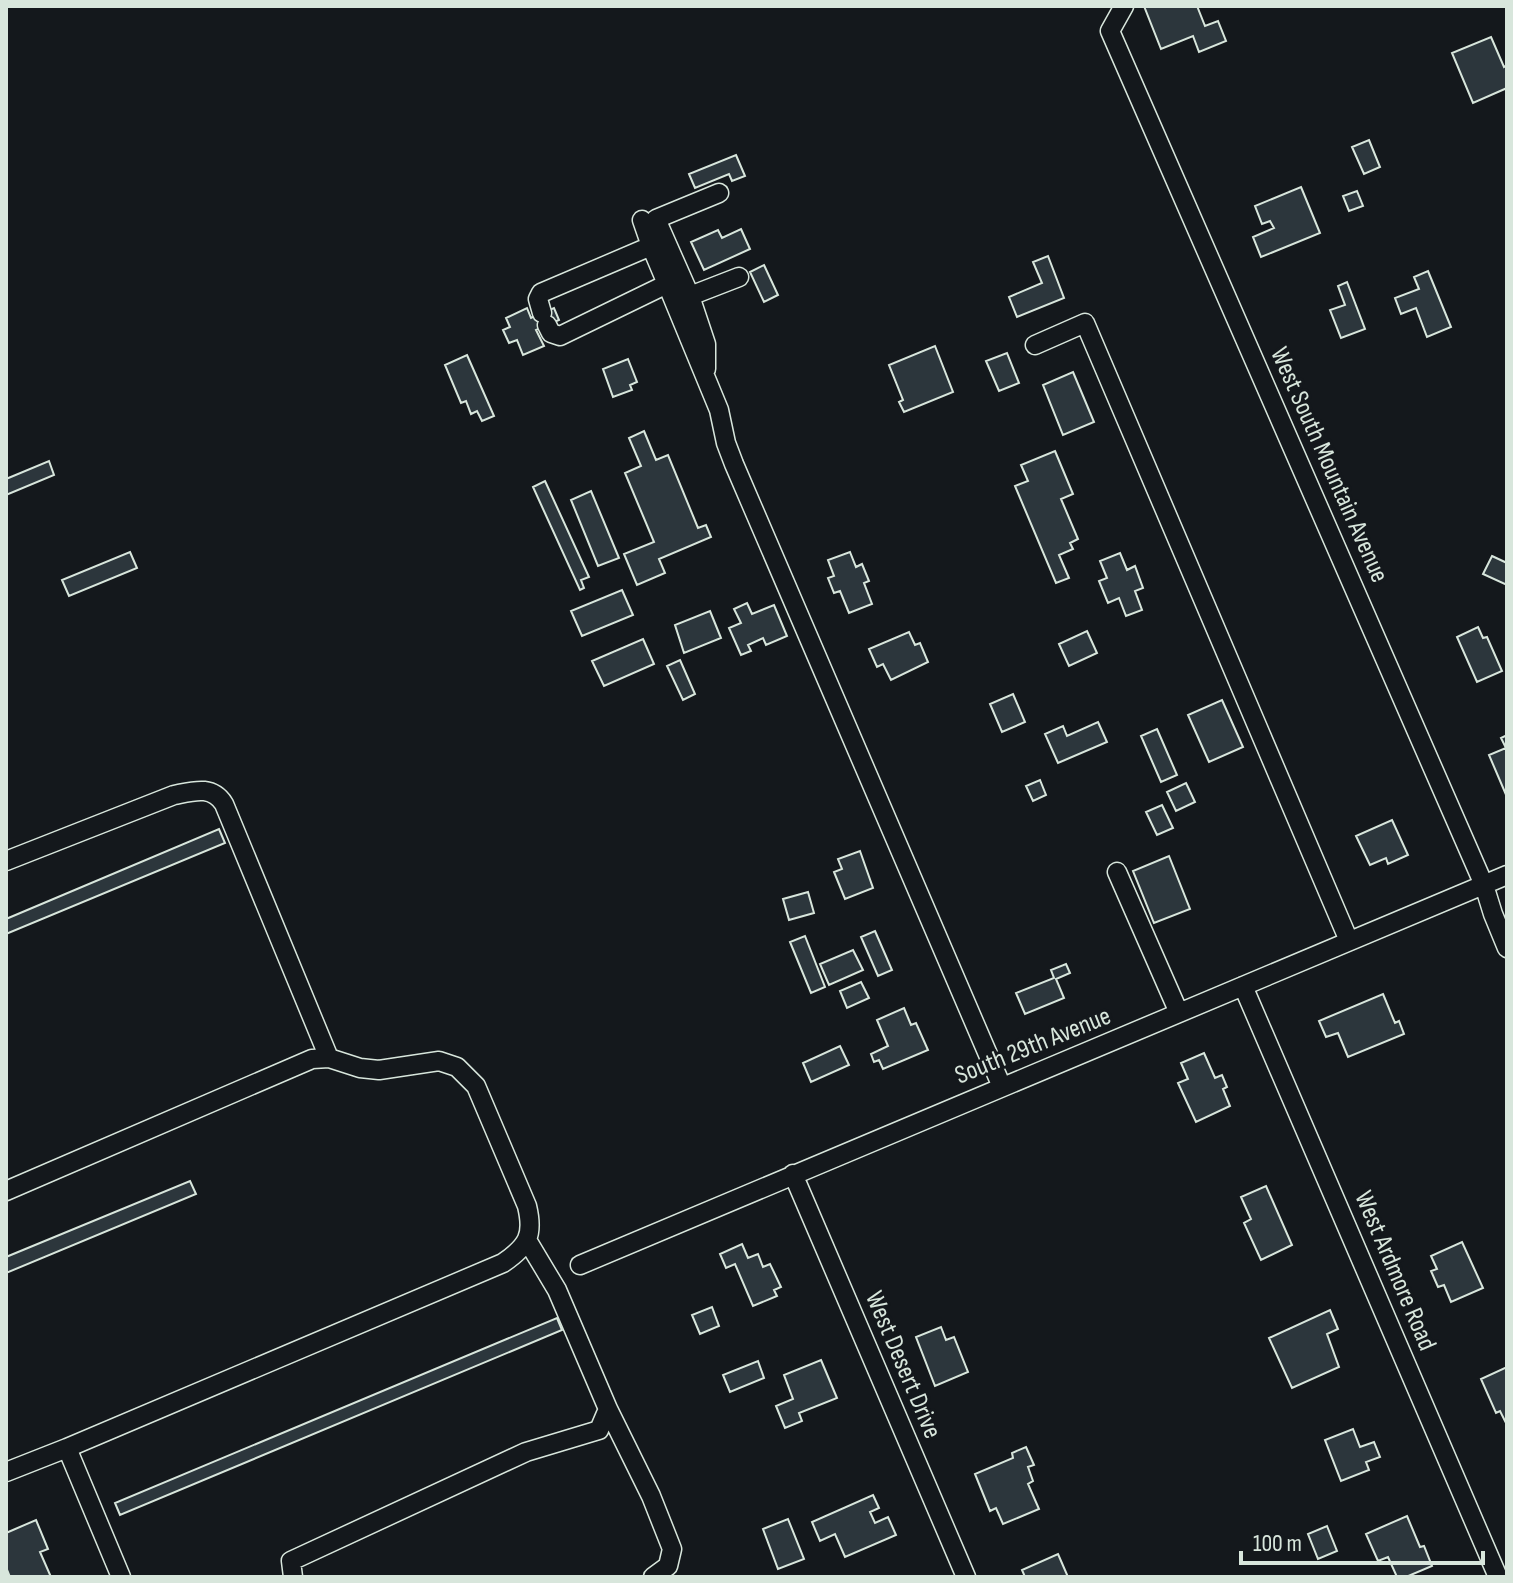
<svg xmlns="http://www.w3.org/2000/svg" width="1513" height="1583" font-family="'Sofia Sans Condensed',sans-serif">
  <style>
    .building { fill: #2c363c; stroke: #d8e6dc; stroke-width: 2 }
    .lines { fill: none; stroke-linecap: round; stroke-linejoin: round }
    .minor-casing { stroke: #d8e6dc; stroke-width: 21 }
    .minor { stroke: #14181c; stroke-width: 18 }
    .labels { text-anchor: middle; dominant-baseline: central; stroke-width: 6; stroke-linejoin: round; paint-order: stroke }
    .street-label { font-size: 26px; fill: #d8e6dc; stroke: #14181c }
  </style>
  <rect width="100%" height="100%" fill="#14181c"/>
  <path class="building" d="M 1144,6 L 1197,6 L 1205,26 L 1218,21 L 1226,41 L 1199,52 L 1193,36 L 1161,49 Z
    M 1491,37 L 1504,67 L 1507,65 L 1507,88 L 1473,103 L 1452,53 Z
    M 1369,140 L 1380,167 L 1364,174 L 1352,147 Z
    M 736,155 L 745,176 L 732,181 L 729,174 L 695,188 L 689,174 Z
    M 1301,187 L 1320,233 L 1261,257 L 1253,237 L 1274,228 L 1270,221 L 1262,224 L 1255,206 Z
    M 1357,191 L 1363,206 L 1349,211 L 1343,196 Z
    M 741,229 L 750,249 L 704,270 L 691,242 L 718,230 L 722,238 Z
    M 1048,256 L 1064,298 L 1017,317 L 1009,297 L 1042,283 L 1033,262 Z
    M 764,265 L 778,295 L 764,302 L 750,272 Z
    M 1428,271 L 1451,327 L 1427,337 L 1416,308 L 1401,314 L 1395,298 L 1419,289 L 1414,277 Z
    M 1347,282 L 1365,329 L 1341,338 L 1330,310 L 1345,305 L 1338,286 Z
    M 527,308 L 531,318 L 554,308 L 559,320 L 536,330 L 544,346 L 523,355 L 517,340 L 509,343 L 503,330 L 510,327 L 506,318 Z
    M 935,346 L 953,392 L 904,412 L 899,402 L 903,400 L 889,365 Z
    M 1007,353 L 1019,383 L 999,391 L 986,361 Z
    M 467,355 L 494,416 L 482,421 L 477,411 L 471,414 L 466,401 L 461,403 L 445,365 Z
    M 628,359 L 637,382 L 630,385 L 632,390 L 613,397 L 603,369 Z
    M 1073,372 L 1094,422 L 1063,435 L 1043,385 Z
    M 644,431 L 656,460 L 668,455 L 698,528 L 706,525 L 711,537 L 659,559 L 665,573 L 637,585 L 624,554 L 654,542 L 625,473 L 641,466 L 629,438 Z
    M 1055,451 L 1073,494 L 1061,499 L 1078,539 L 1070,543 L 1073,549 L 1059,555 L 1069,578 L 1056,583 L 1015,486 L 1028,481 L 1021,465 Z
    M 49,461 L 54,475 L 6,495 L 6,479 Z
    M 545,481 L 589,577 L 581,580 L 584,588 L 580,590 L 533,487 Z
    M 591,491 L 619,558 L 598,566 L 571,500 Z
    M 130,552 L 137,568 L 69,596 L 62,580 Z
    M 850,552 L 856,567 L 862,564 L 869,581 L 864,583 L 872,604 L 849,613 L 840,591 L 834,593 L 828,578 L 834,576 L 828,560 Z
    M 1120,553 L 1127,570 L 1135,566 L 1143,588 L 1135,591 L 1142,610 L 1126,616 L 1119,598 L 1108,603 L 1099,581 L 1107,578 L 1100,561 Z
    M 1492,556 L 1507,563 L 1507,585 L 1483,574 Z
    M 622,590 L 633,615 L 582,636 L 571,611 Z
    M 747,603 L 752,614 L 774,605 L 787,636 L 766,645 L 763,638 L 748,645 L 751,651 L 741,655 L 729,628 L 741,623 L 734,609 Z
    M 710,611 L 721,638 L 684,653 L 675,625 Z
    M 1478,627 L 1483,638 L 1487,637 L 1502,671 L 1477,682 L 1457,637 Z
    M 1087,631 L 1097,653 L 1069,666 L 1059,644 Z
    M 909,632 L 915,645 L 920,643 L 928,662 L 891,680 L 883,664 L 877,667 L 869,649 Z
    M 643,639 L 654,664 L 604,686 L 592,661 Z
    M 680,660 L 695,694 L 683,700 L 667,666 Z
    M 1013,694 L 1025,722 L 1002,732 L 990,704 Z
    M 1222,700 L 1243,747 L 1209,762 L 1188,715 Z
    M 1098,722 L 1107,742 L 1058,763 L 1045,734 L 1063,726 L 1067,736 Z
    M 1157,729 L 1177,775 L 1161,782 L 1141,736 Z
    M 1507,735 L 1507,797 L 1489,755 L 1506,748 L 1501,738 Z
    M 1040,780 L 1046,795 L 1033,801 L 1026,786 Z
    M 1186,783 L 1195,802 L 1176,811 L 1167,792 Z
    M 1162,805 L 1173,828 L 1157,835 L 1146,812 Z
    M 1392,820 L 1408,855 L 1388,864 L 1386,858 L 1370,865 L 1356,836 Z
    M 219,829 L 225,843 L 6,934 L 6,919 Z
    M 860,851 L 873,888 L 845,899 L 834,872 L 842,869 L 838,859 Z
    M 1169,856 L 1190,909 L 1154,923 L 1133,871 Z
    M 808,892 L 814,913 L 789,920 L 783,899 Z
    M 875,931 L 892,970 L 878,976 L 861,937 Z
    M 805,936 L 825,987 L 811,993 L 790,942 Z
    M 853,950 L 863,970 L 829,985 L 820,964 Z
    M 1066,964 L 1070,973 L 1056,979 L 1064,998 L 1025,1014 L 1016,993 L 1054,978 L 1051,970 Z
    M 861,982 L 869,998 L 847,1008 L 840,991 Z
    M 1383,994 L 1395,1023 L 1399,1021 L 1404,1034 L 1348,1057 L 1338,1033 L 1326,1037 L 1319,1021 Z
    M 904,1008 L 911,1025 L 916,1023 L 928,1050 L 883,1069 L 879,1060 L 874,1062 L 871,1054 L 888,1046 L 877,1020 Z
    M 840,1046 L 849,1065 L 811,1082 L 803,1063 Z
    M 1204,1053 L 1215,1078 L 1222,1075 L 1227,1087 L 1223,1089 L 1230,1106 L 1196,1122 L 1178,1083 L 1188,1079 L 1181,1063 Z
    M 190,1181 L 196,1194 L 6,1273 L 6,1257 Z
    M 1266,1186 L 1292,1245 L 1261,1260 L 1244,1223 L 1251,1219 L 1241,1197 Z
    M 1462,1242 L 1483,1288 L 1451,1302 L 1444,1285 L 1438,1287 L 1431,1271 L 1437,1269 L 1431,1256 Z
    M 742,1244 L 748,1258 L 758,1254 L 763,1267 L 770,1264 L 781,1287 L 774,1290 L 777,1296 L 753,1306 L 735,1264 L 726,1268 L 720,1254 Z
    M 712,1307 L 719,1326 L 700,1334 L 692,1315 Z
    M 1330,1310 L 1338,1329 L 1327,1334 L 1339,1367 L 1292,1388 L 1269,1338 Z
    M 557,1318 L 562,1330 L 120,1515 L 115,1503 Z
    M 941,1327 L 946,1340 L 954,1337 L 968,1372 L 935,1386 L 916,1337 Z
    M 821,1360 L 837,1398 L 799,1413 L 802,1421 L 785,1428 L 776,1406 L 793,1399 L 784,1375 Z
    M 758,1361 L 764,1378 L 730,1392 L 723,1375 Z
    M 1507,1367 L 1507,1423 L 1506,1423 L 1500,1411 L 1496,1413 L 1481,1379 Z
    M 1353,1429 L 1360,1447 L 1374,1442 L 1380,1457 L 1366,1462 L 1369,1470 L 1341,1481 L 1325,1440 Z
    M 1026,1447 L 1034,1465 L 1028,1467 L 1033,1481 L 1028,1484 L 1039,1509 L 1003,1524 L 996,1508 L 990,1511 L 975,1474 L 1013,1458 L 1012,1453 Z
    M 873,1495 L 879,1508 L 870,1512 L 875,1523 L 888,1517 L 896,1535 L 845,1557 L 835,1534 L 820,1541 L 812,1522 Z
    M 1407,1516 L 1420,1547 L 1424,1546 L 1432,1566 L 1406,1577 L 1397,1577 L 1388,1557 L 1378,1561 L 1366,1534 Z
    M 788,1519 L 804,1559 L 778,1569 L 763,1529 Z
    M 36,1520 L 48,1549 L 40,1552 L 51,1577 L 10,1577 L 6,1567 L 6,1533 Z
    M 1327,1526 L 1337,1551 L 1318,1559 L 1308,1534 Z
    M 1058,1554 L 1068,1577 L 1025,1577 L 1022,1570 Z"/>
  <g class="lines">
    <g class="minor-casing">
      <path id="minor" d="M 1124,6 L 1110,31 L 1484,885 L 1493,914 L 1507,948
        M 651,246 L 667,284
        M 690,296 L 656,219 L 719,193
        M 542,313 L 538,299 L 541,293 L 651,246 L 642,220
        M 547,325 L 551,333 L 560,336 L 667,284 L 719,410 L 726,443 L 734,464 L 1002,1087
        M 1035,345 L 1085,323 L 1349,941
        M 706,369 L 706,344 L 690,296 L 739,277
        M 6,861 L 174,795 C 194,791 212,785 224,804 L 329,1058
        M 1117,872 L 1179,1013
        M 1243,986 L 1498,1577
        M 793,1174 L 966,1577
        M 6,1191 L 312,1059 L 329,1058 L 360,1068 L 379,1070 L 439,1061 L 457,1067 L 476,1086 L 527,1206 C 534,1235 528,1246 503,1263 L 67,1448
        M 527,1240 L 557,1290 L 608,1409 L 651,1496 L 672,1549 L 668,1566 L 653,1577
        M 580,1265 L 1507,875
        M 6,1472 L 67,1448 L 121,1577
        M 293,1577 L 291,1561 L 526,1452 L 599,1430 L 608,1409"/>
    </g>
    <use href="#minor" class="minor"/>
  </g>
  <g class="labels">
    <g class="street-label">
      <text transform="translate(1329 465) rotate(66)">West South Mountain Avenue</text>
      <text transform="translate(1033 1046) rotate(-22)">South 29th Avenue</text>
      <text transform="translate(1395 1271) rotate(67)">West Ardmore Road</text>
      <text transform="translate(903 1365) rotate(67)">West Desert Drive</text>
    </g>
  </g>
  <rect width="1513" height="1583" fill="none" stroke="#d8e6dc" stroke-width="16"/>
  <path d="M1241 1551v12h242v-12" fill="none" stroke="#d8e6dc" stroke-width="4"/>
  <text x="1253" y="1551" font-size="24" fill="#d8e6dc" stroke="#14181c" stroke-width="6" paint-order="stroke">100 m</text>
</svg>
